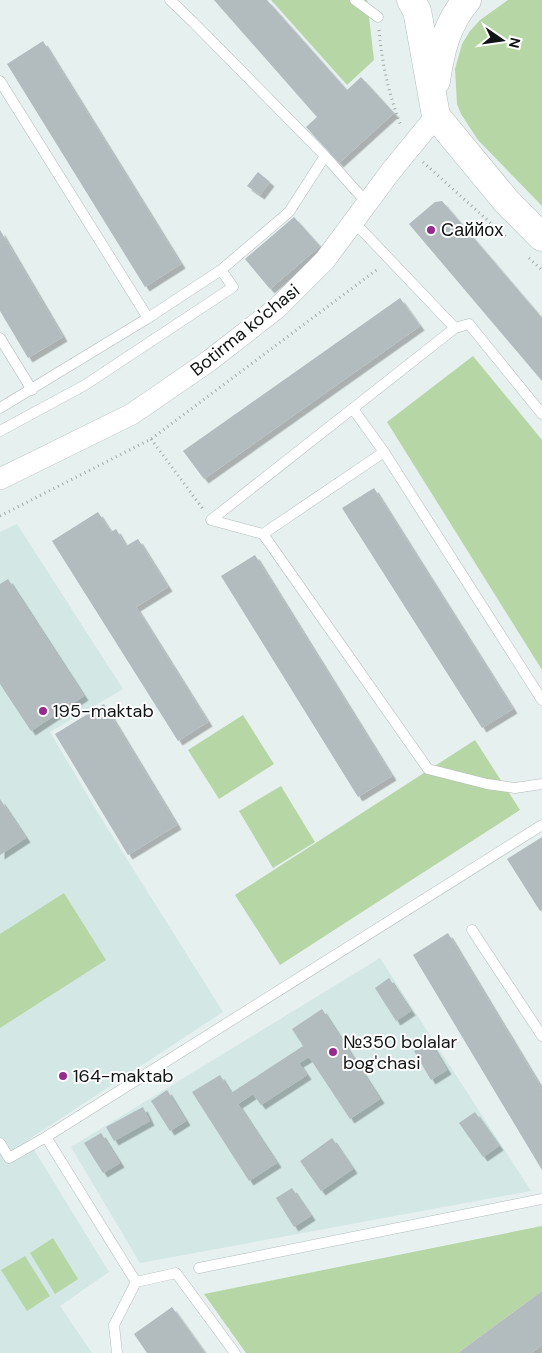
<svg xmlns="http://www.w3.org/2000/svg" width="542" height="1353" font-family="'DM Sans',sans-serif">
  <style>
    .built { fill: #d3e7e5 }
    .green { fill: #b6d7a5 }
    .building { fill: #b2bbbe; filter: url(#shadow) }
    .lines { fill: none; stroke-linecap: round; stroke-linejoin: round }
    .service-casing { stroke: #b2bcbb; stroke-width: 11 }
    .minor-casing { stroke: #b2bcbb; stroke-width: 22 }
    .secondary-casing { stroke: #b2bcbb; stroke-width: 29 }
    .path { stroke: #a1a9a8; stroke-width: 3; stroke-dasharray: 1 4; stroke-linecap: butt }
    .service { stroke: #fff; stroke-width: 10 }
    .minor { stroke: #fff; stroke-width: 21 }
    .secondary { stroke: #fff; stroke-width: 28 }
    .poi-dot { fill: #952b8d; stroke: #fff; stroke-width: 2 }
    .labels { text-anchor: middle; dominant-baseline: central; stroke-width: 4; stroke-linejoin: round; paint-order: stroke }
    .poi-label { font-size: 18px; fill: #111414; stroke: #fff; text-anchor: start }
    .street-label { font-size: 18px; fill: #111414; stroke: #fff }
  </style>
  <defs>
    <filter id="shadow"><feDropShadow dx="4.5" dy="4.5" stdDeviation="0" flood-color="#0004"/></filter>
  </defs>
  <rect width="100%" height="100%" fill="#e6f0ef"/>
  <path class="built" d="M 17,524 L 123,689 L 50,732 L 98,813 L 223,1012 L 28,1140 L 109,1272 L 60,1306 L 92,1353 L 0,1353 L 0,532 Z
    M 380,958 L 531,1191 L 140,1263 L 71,1147 Z"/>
  <path class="green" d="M 271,0 L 367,0 L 374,60 L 347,85 Z
    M 508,0 L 542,0 L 542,206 L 478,140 L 461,114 L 457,104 L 455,69 L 462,44 L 470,31 L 480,20 Z
    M 473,356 L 542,440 L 542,670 L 387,422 Z
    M 243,715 L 274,764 L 219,799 L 188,750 Z
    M 475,740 L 520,810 L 280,965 L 235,895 Z
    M 281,786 L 315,842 L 273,868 L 239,811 Z
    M 64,893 L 106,960 L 0,1028 L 0,934 Z
    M 542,1226 L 542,1291 L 458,1353 L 246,1353 L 204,1294 Z
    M 53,1238 L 78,1279 L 55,1294 L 30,1253 Z
    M 25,1256 L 50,1296 L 27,1311 L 1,1270 Z"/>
  <path class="building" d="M 214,0 L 267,0 L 347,90 L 361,77 L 394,113 L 339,163 L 306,127 L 317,117 Z
    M 43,41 L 181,264 L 145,287 L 7,64 Z
    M 258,172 L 270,182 L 260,195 L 247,186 Z
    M 442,201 L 542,318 L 542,381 L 409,224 L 435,202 Z
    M 294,217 L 320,246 L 270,289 L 245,259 Z
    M 0,230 L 63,337 L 28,358 L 0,311 Z
    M 400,298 L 420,326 L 204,479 L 183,451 Z
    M 374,488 L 513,709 L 482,728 L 342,508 Z
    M 98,512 L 111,532 L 116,529 L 126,546 L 138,539 L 168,587 L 136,607 L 208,722 L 178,741 L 52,541 Z
    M 255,555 L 392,776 L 358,797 L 221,576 Z
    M 8,579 L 84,696 L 31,731 L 0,684 L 0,584 Z
    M 104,704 L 177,825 L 128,855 L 55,734 Z
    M 0,799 L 26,838 L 0,855 Z
    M 542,837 L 542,910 L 540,911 L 507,859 Z
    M 448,933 L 542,1089 L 542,1170 L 413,955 Z
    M 389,978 L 411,1011 L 396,1021 L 375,988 Z
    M 322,1009 L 380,1099 L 350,1119 L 309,1057 L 299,1063 L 307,1075 L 261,1105 L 253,1094 L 238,1104 L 277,1163 L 249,1181 L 192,1092 L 220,1075 L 231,1093 L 303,1046 L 292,1029 Z
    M 430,1042 L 447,1070 L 431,1080 L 414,1051 Z
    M 167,1090 L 186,1121 L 170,1131 L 151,1101 Z
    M 143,1107 L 150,1121 L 114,1141 L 106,1127 Z
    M 475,1112 L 499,1146 L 483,1157 L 459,1123 Z
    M 101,1133 L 120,1163 L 103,1173 L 84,1143 Z
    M 332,1138 L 353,1169 L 321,1191 L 300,1161 Z
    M 292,1188 L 311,1216 L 294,1227 L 276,1198 Z
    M 542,1291 L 542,1345 L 531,1353 L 458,1353 Z
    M 172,1307 L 205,1353 L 147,1353 L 134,1334 Z"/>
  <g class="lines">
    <g class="service-casing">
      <path id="service" d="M 170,0 L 193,22 L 325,156
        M 355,0 L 378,17
        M 0,81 L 148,318
        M 354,222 L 455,328 L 469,324 L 542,414
        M 455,328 L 211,520 L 263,534 L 428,769 L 487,784 L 515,788 L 542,784
        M 0,338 L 32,390
        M 0,408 L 148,318 L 221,270 L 289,212 L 325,156 L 367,203
        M 353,409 L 384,452 L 542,700
        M 0,431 L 85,385 L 233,287 L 221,270
        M 263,534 L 384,452
        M 472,930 L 542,1036
        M 46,1137 L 136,1282 L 114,1325 L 117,1353
        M 0,1143 L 9,1158 L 46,1137 L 542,825
        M 199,1268 L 542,1199
        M 136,1282 L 176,1273 L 235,1353"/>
    </g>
    <g class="minor-casing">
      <path id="minor" d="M 0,479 L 132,414 L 209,361 L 277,308 L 325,260 L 391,171 L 436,116"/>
    </g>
    <g class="secondary-casing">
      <path id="secondary" d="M 411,0 L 417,11 L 419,21 L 436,116 L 507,202 L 542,237
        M 436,81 C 440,52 447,23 467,0"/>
    </g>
    <path class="path" d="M 379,30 C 382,64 389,95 401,126
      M 423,162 L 506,237
      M 529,258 L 542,270
      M 151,439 L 203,509
      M 0,516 L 151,439 L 379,268"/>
    <use href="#service" class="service"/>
    <use href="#minor" class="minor"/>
    <use href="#secondary" class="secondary"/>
  </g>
  <g class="poi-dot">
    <circle cx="431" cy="230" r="5"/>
    <circle cx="43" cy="711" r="5"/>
    <circle cx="333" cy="1052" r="5"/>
    <circle cx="63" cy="1076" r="5"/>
  </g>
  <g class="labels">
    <g class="poi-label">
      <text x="441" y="230">Саййох</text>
      <text x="53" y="711">195-maktab</text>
      <text x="343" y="1042">№350 bolalar<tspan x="343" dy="21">bog'chasi</tspan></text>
      <text x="73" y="1076">164-maktab</text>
    </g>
    <g class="street-label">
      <text transform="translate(245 330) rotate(-39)">Botirma ko'chasi</text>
    </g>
  </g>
  <g transform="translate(502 40) rotate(103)" stroke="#ffffff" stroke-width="4" paint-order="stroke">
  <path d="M0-4L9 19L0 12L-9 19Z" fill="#111414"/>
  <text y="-8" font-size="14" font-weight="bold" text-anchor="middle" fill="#111414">N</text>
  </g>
</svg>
